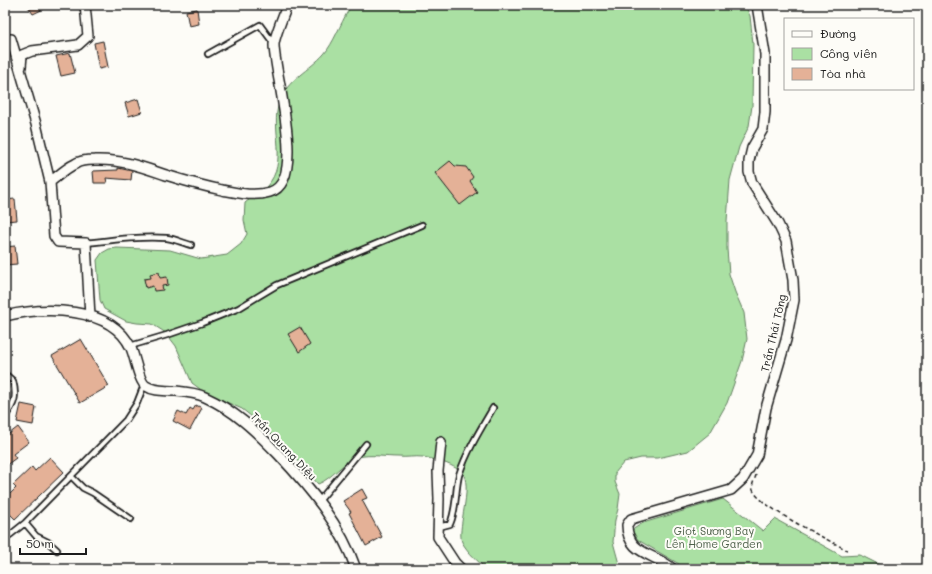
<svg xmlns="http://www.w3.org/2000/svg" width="932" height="574" font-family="Mali,sans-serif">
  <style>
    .green { fill: #aae0a3; stroke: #637e60 }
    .building { fill: #e4b197; stroke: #1c1c1c }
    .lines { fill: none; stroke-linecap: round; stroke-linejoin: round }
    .service-casing { stroke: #1c1c1c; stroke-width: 8 }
    .minor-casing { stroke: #1c1c1c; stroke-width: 12 }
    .path { stroke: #1c1c1c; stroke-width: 1.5; stroke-dasharray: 4 3; stroke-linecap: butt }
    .service { stroke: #fdfcf7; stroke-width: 4.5 }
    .minor { stroke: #fdfcf7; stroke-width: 9 }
    .labels { text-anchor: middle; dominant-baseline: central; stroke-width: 4; stroke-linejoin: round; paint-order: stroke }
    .street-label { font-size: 11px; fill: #1c1c1c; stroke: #fdfcf7 }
    .park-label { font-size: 11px; fill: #4e614b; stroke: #fdfcf7 }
  </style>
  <rect width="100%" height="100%" fill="#fdfcf7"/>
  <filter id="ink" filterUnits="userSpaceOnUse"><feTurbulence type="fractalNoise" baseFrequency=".025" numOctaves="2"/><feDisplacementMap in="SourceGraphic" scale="8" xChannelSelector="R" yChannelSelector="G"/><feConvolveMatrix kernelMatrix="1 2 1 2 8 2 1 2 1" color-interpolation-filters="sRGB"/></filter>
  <g filter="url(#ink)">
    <path class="green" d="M 349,5 L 745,5 L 750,16 L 753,44 L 752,106 L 749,126 L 739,147 L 730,180 L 727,221 L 727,249 L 729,274 L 735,292 L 744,313 L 747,339 L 742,361 L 727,403 L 710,433 L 688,451 L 658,458 L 641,458 L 624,462 L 615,473 L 615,482 L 620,494 L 618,509 L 615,520 L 613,542 L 619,564 L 623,569 L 486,569 C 478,561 468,553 462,542 C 457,530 470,496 465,478 C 462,466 434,459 423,457 C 415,456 406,458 398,457 C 385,457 371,454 358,457 C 343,461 332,479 318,484 L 294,457 L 261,424 L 242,409 L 204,392 L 192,383 L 176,346 L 166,333 L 152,324 L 137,323 L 126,321 L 104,309 L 100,300 L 97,260 L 102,253 L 109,249 L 117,248 L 170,250 L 201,259 L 227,255 L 241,244 L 247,234 L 244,220 L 245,203 C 252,197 262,192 267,186 C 289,162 270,129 279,103 C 286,80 310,70 324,54 C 333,44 341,23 348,11 Z
      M 723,499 L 763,531 L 775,519 L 842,556 L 860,555 L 888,569 L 682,569 L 679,564 L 638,540 L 632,530 L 643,523 Z"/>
    <path class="building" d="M 27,5 L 52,5 L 33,14 Z
      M 197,9 L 199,24 L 189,26 L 186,11 Z
      M 103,41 L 108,67 L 99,69 L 94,43 Z
      M 70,53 L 75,73 L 61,76 L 56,56 Z
      M 138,99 L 142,112 L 129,116 L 125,103 Z
      M 450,161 L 455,166 L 466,167 L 473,177 L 470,181 L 477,192 L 460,205 L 435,173 Z
      M 118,168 L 132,171 L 131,180 L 106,178 L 107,183 L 94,183 L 93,171 L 118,170 Z
      M 15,199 L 17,220 L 5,221 L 5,200 Z
      M 15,246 L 17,264 L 5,265 L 5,247 Z
      M 159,272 L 160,278 L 167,277 L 168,285 L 162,286 L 163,290 L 154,291 L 153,286 L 146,288 L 144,279 L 151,278 L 150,274 Z
      M 300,327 L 310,344 L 299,352 L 288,334 Z
      M 81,339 L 109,386 L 80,403 L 52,356 Z
      M 21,404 L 36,407 L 33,425 L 17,422 Z
      M 196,405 L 202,408 L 190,430 L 173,421 L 178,411 L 186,415 L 190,408 L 193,410 Z
      M 18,427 L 29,442 L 13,454 L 16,458 L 5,466 L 5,437 Z
      M 50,457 L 64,472 L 15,519 L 5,509 L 5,499 L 16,488 L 13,485 L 32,467 L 35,471 Z
      M 362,489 L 367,498 L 362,500 L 382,537 L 366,546 L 349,513 L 351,512 L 343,501 Z"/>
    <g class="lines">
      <g class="service-casing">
        <path id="service" d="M 208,54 L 260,25 L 274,44
          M 86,243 C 112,240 140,236 167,238 C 175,239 183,243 191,245
          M 130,346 L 167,335 L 202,323 L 239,308 L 277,285 L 422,225
          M 5,374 L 13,381 C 17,396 15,404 5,416
          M 71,476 L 83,488 L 93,493 L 131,519
          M 319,501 L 366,444
          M 25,523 L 36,536 L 48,542 L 57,550
          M 439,527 L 450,524 C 457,508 455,491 459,475 C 467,451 480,430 493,408
          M 10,535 L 25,523 L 126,420 L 137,403 L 144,385"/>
      </g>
      <g class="minor-casing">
        <path id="minor" d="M 5,39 L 11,39 L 36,124 L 50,182 L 54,236 L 58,242 L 86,243 L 90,317
          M 21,67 L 22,55 L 32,51 L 78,45 L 88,36 L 85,5
          M 50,182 C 58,176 66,168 75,164 C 80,160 89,160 95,160 C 121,159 142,167 166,175 C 185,181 203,186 222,190 C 238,193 254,197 270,192 C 308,182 274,73 274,45 C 274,37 284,15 287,5
          M 5,316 C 43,307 111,305 131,348 C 135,357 139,382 146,386 C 155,392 165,390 175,391 C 185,392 196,393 205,397 C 234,410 256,431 278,454 C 310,488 341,525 356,569
          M 441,442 L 438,471 L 439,499 L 438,537 L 455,563 L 461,569
          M 673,569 C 654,553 627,554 627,525 L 631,519 L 731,490 L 743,479 L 757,455 L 766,408 L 786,340 L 794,300 L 793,280 L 786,241 L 778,224 L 752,183 L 749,172 L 749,161 L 752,148 L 763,129 L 765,112 L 765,54 L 757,5"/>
      </g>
      <path class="path" d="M 756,475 C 755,480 751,484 753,490 C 761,508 827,539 847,550"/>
      <use href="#service" class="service"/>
      <use href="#minor" class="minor"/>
    </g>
  </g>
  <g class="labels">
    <g class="street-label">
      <text transform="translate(773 333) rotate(-77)">Trần Thái Tông</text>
      <text transform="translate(284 446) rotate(46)">Trần Quang Diệu</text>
    </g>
    <g class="park-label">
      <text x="714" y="530">Giọt Sương Bay<tspan x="714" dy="13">Lên Home Garden</tspan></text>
    </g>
  </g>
  <rect width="932" height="574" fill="none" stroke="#fdfcf7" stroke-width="20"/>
  <rect x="10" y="10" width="912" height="554" fill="none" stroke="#1c1c1c" stroke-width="1.5" filter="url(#ink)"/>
  <rect x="784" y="18" width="130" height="72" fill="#fdfcf7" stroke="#a3a29f"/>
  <rect x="792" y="31" width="20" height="6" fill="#fdfcf7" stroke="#a3a29f"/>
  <text x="820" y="38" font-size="12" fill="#1c1c1c">Đường</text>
  <rect x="792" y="48" width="20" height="12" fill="#aae0a3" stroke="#a3a29f"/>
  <text x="820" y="58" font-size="12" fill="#1c1c1c">Công viên</text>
  <rect x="792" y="68" width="20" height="12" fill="#e4b197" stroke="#a3a29f"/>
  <text x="820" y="78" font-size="12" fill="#1c1c1c">Tòa nhà</text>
  <path d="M20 548v6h66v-6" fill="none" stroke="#1c1c1c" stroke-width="2"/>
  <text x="26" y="548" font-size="12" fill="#1c1c1c" stroke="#fdfcf7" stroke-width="3" paint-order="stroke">50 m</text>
</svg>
